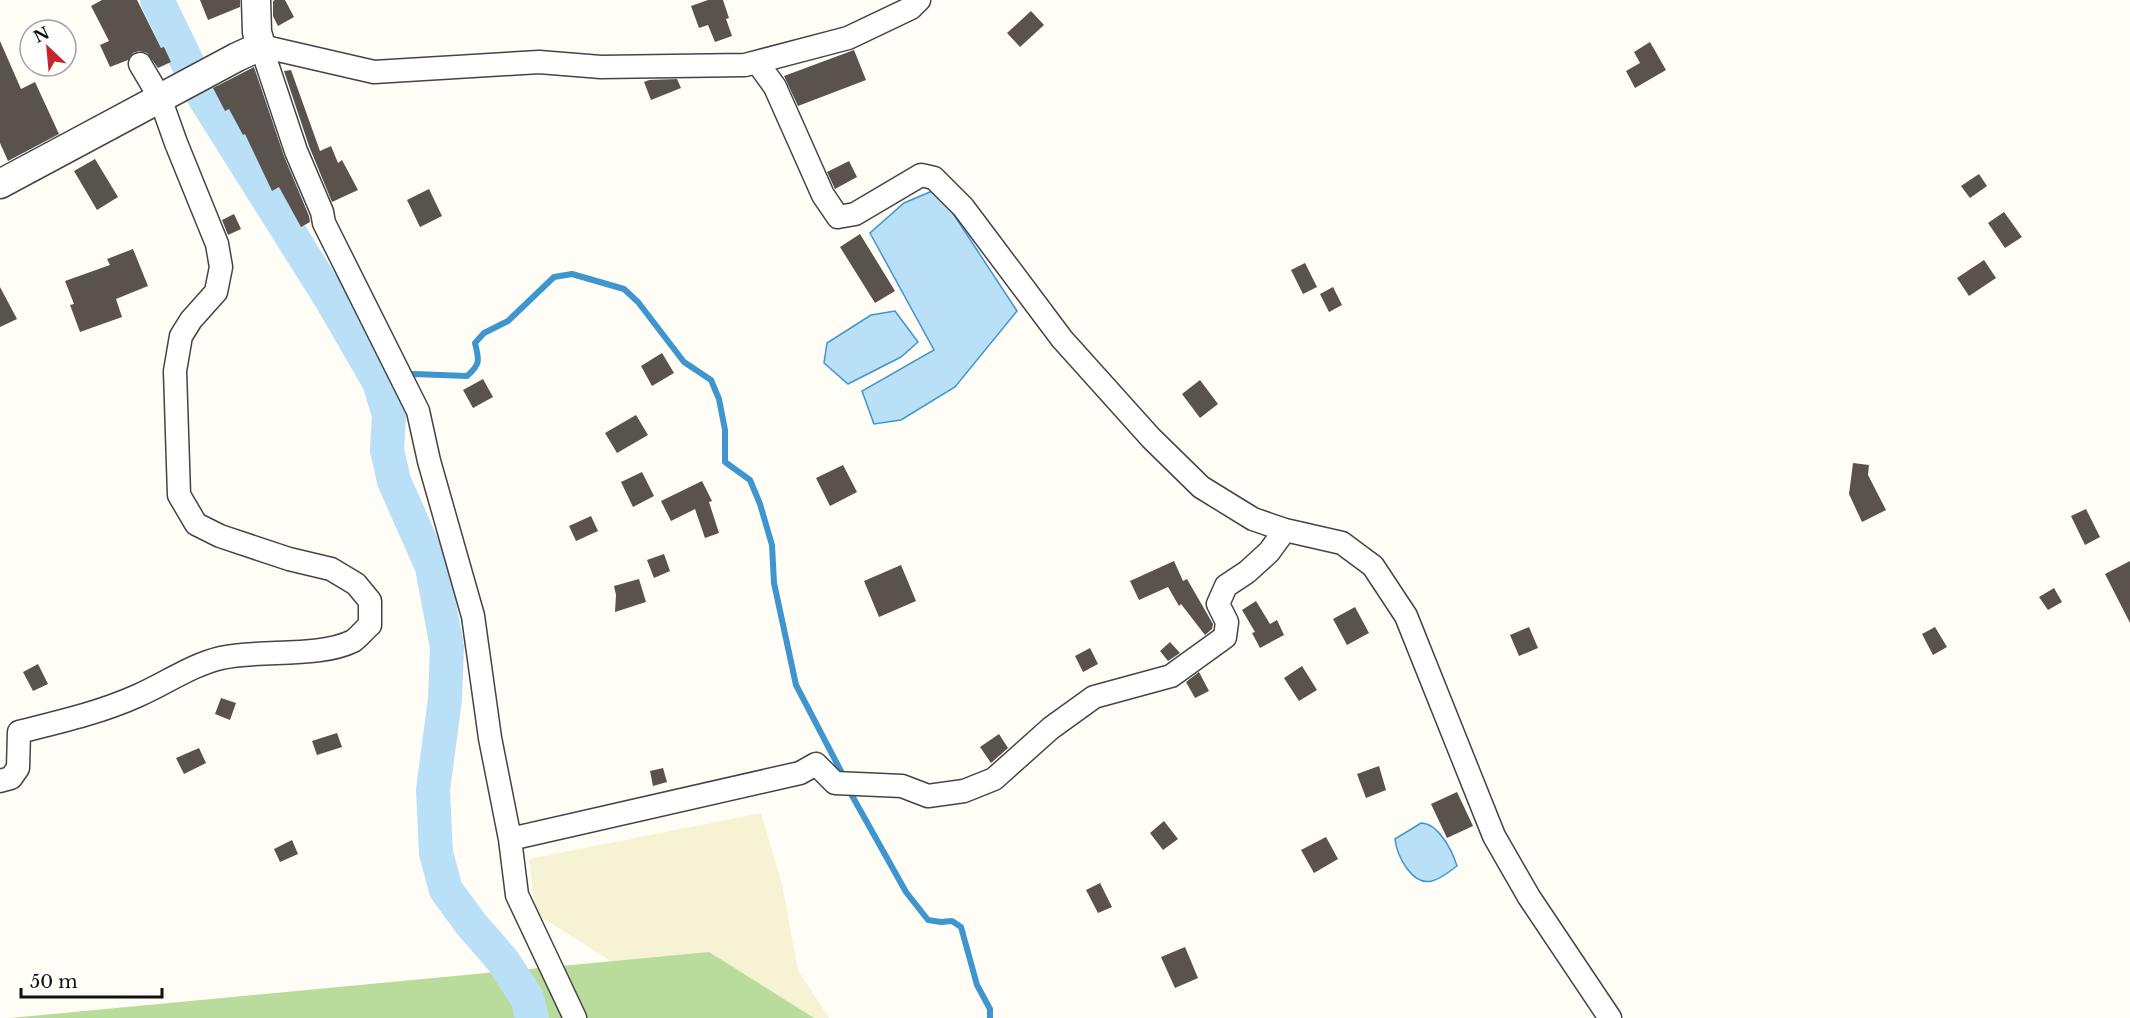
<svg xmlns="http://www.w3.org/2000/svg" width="2130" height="1018" font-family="'Libre Baskerville',serif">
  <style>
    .farmland { fill: #f6f3d4 }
    .forest { fill: #b9dc9c }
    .water { fill: #b9e0f7; stroke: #3f96cf; stroke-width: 1.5 }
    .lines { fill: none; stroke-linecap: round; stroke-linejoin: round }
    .stream { stroke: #3f96cf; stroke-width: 6 }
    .river { stroke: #b9e0f7; stroke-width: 34 }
    .building { fill: #5a524d }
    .minor-casing { stroke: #444; stroke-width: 25 }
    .tertiary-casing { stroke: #444; stroke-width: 31 }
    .minor { stroke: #fff; stroke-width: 22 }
    .tertiary { stroke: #fff; stroke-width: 28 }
  </style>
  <rect width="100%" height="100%" fill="#fffdf5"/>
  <path class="farmland" d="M 761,813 L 782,884 L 798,970 L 829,1018 L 644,1018 L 616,964 L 536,914 L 529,859 Z"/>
  <path class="forest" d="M 709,952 L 814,1018 L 10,1018 Z"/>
  <path class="water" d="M 937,189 L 1017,311 L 955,387 L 901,420 L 874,424 L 862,391 L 934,350 L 870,233 L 904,203 Z
    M 895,311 L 918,342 L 901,357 L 848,384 L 824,363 L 827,343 L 871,315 Z
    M 1421,823 C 1438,823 1452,850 1457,866 C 1450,871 1441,879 1432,881 C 1412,886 1397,856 1395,839 Z"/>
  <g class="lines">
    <path class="stream" d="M 406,376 L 414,374 L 467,376 C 481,364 479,360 475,343 L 484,333 L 508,321 L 554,277 L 572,274 L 624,289 L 638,302 L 684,362 L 711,380 L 719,399 L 725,430 L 725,462 L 750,480 L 760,504 L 772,545 L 774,583 L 796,685 L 843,775
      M 379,382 L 396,379
      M 850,792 L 906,892 L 928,920 L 941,922 L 952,921 L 961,927 L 977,985 L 990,1009 L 990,1018"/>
    <path class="river" d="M 157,0 L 204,97 L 331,299 L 379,382 L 389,415 L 387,450 L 394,481 L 432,567 L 447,647 L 445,699 L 433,790 L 436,853 L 446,890 L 471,924 L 503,961 L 527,998 L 532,1018"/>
  </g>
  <path class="building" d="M 102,0 L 137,0 L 161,48 L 164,47 L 171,62 L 158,68 L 147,53 L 139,51 L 133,53 L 128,60 L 110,67 L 100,45 L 109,41 L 91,6 Z
    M 200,0 L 240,0 L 240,7 L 208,20 Z
    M 275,0 L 285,0 L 294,17 L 278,26 L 273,16 L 273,1 Z
    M 708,0 L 723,0 L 729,18 L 726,19 L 732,36 L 715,42 L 708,25 L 699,28 L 691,6 Z
    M 1031,11 L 1044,25 L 1020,47 L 1007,33 Z
    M 0,41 L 21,89 L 35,82 L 59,134 L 8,161 L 0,143 Z
    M 1650,42 L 1666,70 L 1635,88 L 1626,71 L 1640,63 L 1634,52 Z
    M 854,50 L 866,80 L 798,106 L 784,76 Z
    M 254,67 L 284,156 L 309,216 L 310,222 L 301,227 L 279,187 L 272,191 L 245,134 L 243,135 L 229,109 L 225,111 L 213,88 Z
    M 291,70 L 320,151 L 331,146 L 338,163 L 342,160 L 358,190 L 332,202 L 309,146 L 284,71 Z
    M 677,79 L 681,88 L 651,100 L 644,82 L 649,80 Z
    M 95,159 L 118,197 L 97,210 L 74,171 Z
    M 849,161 L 857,177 L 835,189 L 827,172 Z
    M 1979,174 L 1987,186 L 1970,198 L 1961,186 Z
    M 429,189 L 442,216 L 420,227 L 407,200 Z
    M 2004,212 L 2022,237 L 2005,248 L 1988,223 Z
    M 234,214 L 241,229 L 228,235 L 222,220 Z
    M 860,234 L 895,291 L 875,303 L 840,247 Z
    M 133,249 L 148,286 L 116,299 L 122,317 L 80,332 L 70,305 L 74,304 L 65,281 L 110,265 L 107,259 Z
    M 1984,260 L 1996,278 L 1969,296 L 1957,278 Z
    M 1305,263 L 1317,287 L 1303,294 L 1291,270 Z
    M 0,287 L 17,319 L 0,327 Z
    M 1333,287 L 1342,305 L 1329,312 L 1320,294 Z
    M 662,353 L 674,373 L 652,386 L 641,366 Z
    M 483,379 L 493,397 L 473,408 L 463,390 Z
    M 1200,380 L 1218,404 L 1200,418 L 1182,394 Z
    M 636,415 L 648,435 L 617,453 L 605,433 Z
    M 1853,463 L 1869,465 L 1868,475 L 1886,510 L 1862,522 L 1849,494 Z
    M 843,465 L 857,492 L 830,506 L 816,478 Z
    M 642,472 L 654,496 L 633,507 L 621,482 Z
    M 702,481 L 712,501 L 709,502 L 719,533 L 705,538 L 695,509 L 671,521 L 661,501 Z
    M 2086,509 L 2100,537 L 2085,545 L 2071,516 Z
    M 591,516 L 598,531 L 576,541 L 569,526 Z
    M 664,554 L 670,571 L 654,578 L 647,560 Z
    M 1174,561 L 1183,581 L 1187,579 L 1213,624 L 1212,629 L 1205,635 L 1181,604 L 1179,606 L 1168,587 L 1139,600 L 1130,581 Z
    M 2130,561 L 2130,623 L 2105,574 Z
    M 901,565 L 916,601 L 879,617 L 864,581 Z
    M 639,579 L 646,602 L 615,612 L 616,595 L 614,586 Z
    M 2054,588 L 2062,602 L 2048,610 L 2039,597 Z
    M 1256,601 L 1270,624 L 1277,620 L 1284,635 L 1260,648 L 1252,633 L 1255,632 L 1242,610 Z
    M 1355,607 L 1369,633 L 1347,645 L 1333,619 Z
    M 1529,627 L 1538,648 L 1519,656 L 1510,635 Z
    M 1935,627 L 1947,647 L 1933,655 L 1922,634 Z
    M 1170,642 L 1180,653 L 1168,661 L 1160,651 Z
    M 1090,648 L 1098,664 L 1083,672 L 1075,656 Z
    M 38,664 L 48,684 L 33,691 L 23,672 Z
    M 1302,666 L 1317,690 L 1299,701 L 1284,678 Z
    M 1199,672 L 1209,691 L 1195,698 L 1186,682 Z
    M 221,698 L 236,703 L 230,720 L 215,714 Z
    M 337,733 L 342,747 L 317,755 L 312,741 Z
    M 999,734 L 1008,748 L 991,763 L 980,747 Z
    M 199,748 L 206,763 L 184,774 L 176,758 Z
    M 1379,766 L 1386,790 L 1366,798 L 1357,774 Z
    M 663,768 L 667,782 L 653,786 L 650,771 Z
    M 1457,792 L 1473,826 L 1447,838 L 1431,804 Z
    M 1164,821 L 1178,839 L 1163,850 L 1150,833 Z
    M 1326,837 L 1338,859 L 1314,873 L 1301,850 Z
    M 292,840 L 298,854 L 280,862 L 274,849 Z
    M 1100,883 L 1112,907 L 1098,913 L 1086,890 Z
    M 1185,947 L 1198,978 L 1175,988 L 1161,957 Z"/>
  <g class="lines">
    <g class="minor-casing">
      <path id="minor" d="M 261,46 L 296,151 L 322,212 L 324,223 L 418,411 L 429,461 L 473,616 L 490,738 L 510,839 L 517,895 L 575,1018
        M 261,46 L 374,72 L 539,62 L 601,67 L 745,65 L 848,38 L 911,8 L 919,0
        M 757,62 L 775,87 L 823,195 L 838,217 L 855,214 L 921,175 L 934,178 L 963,207 L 1062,339 L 1151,438 L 1201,487 L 1253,519 L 1285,530 L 1342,543 L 1373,566 L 1406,616 L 1494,836 L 1529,897 L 1610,1018
        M 0,781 L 11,778 L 18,768 L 19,732 C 59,722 99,713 137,696 C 165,684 191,665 221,658 C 261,649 319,658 353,641 C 359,637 364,630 370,625 L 370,601 L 356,584 L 331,569 L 289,559 L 220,536 L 196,524 L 179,495 L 175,371 L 181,336 L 191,320 L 216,292 L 221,267 L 217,244 L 176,143 L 160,98 L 140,64
        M 510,839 L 800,773 L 816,764 L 835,783 L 902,786 L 928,796 L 964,791 L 994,779 L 1051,728 L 1094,697 L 1171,676 L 1225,637 L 1227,622 L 1218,604 L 1226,586 L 1247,572 L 1269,552 L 1285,530"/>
    </g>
    <g class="tertiary-casing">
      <path id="tertiary" d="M 0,184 L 237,57 L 261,46 L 257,32 L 256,0"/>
    </g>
    <use href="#minor" class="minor"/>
    <use href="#tertiary" class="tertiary"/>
  </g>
  <g transform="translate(48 48) rotate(334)"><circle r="28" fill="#ffffff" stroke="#a0a0a0" stroke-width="1.5"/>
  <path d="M0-4.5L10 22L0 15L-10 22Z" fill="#c4262e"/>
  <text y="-9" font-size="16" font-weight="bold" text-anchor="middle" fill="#111111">N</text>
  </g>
  <path d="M21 988v9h141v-9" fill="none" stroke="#111111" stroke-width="3"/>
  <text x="30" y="988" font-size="18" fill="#111111" stroke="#ffffff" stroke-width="4.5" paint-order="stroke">50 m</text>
</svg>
